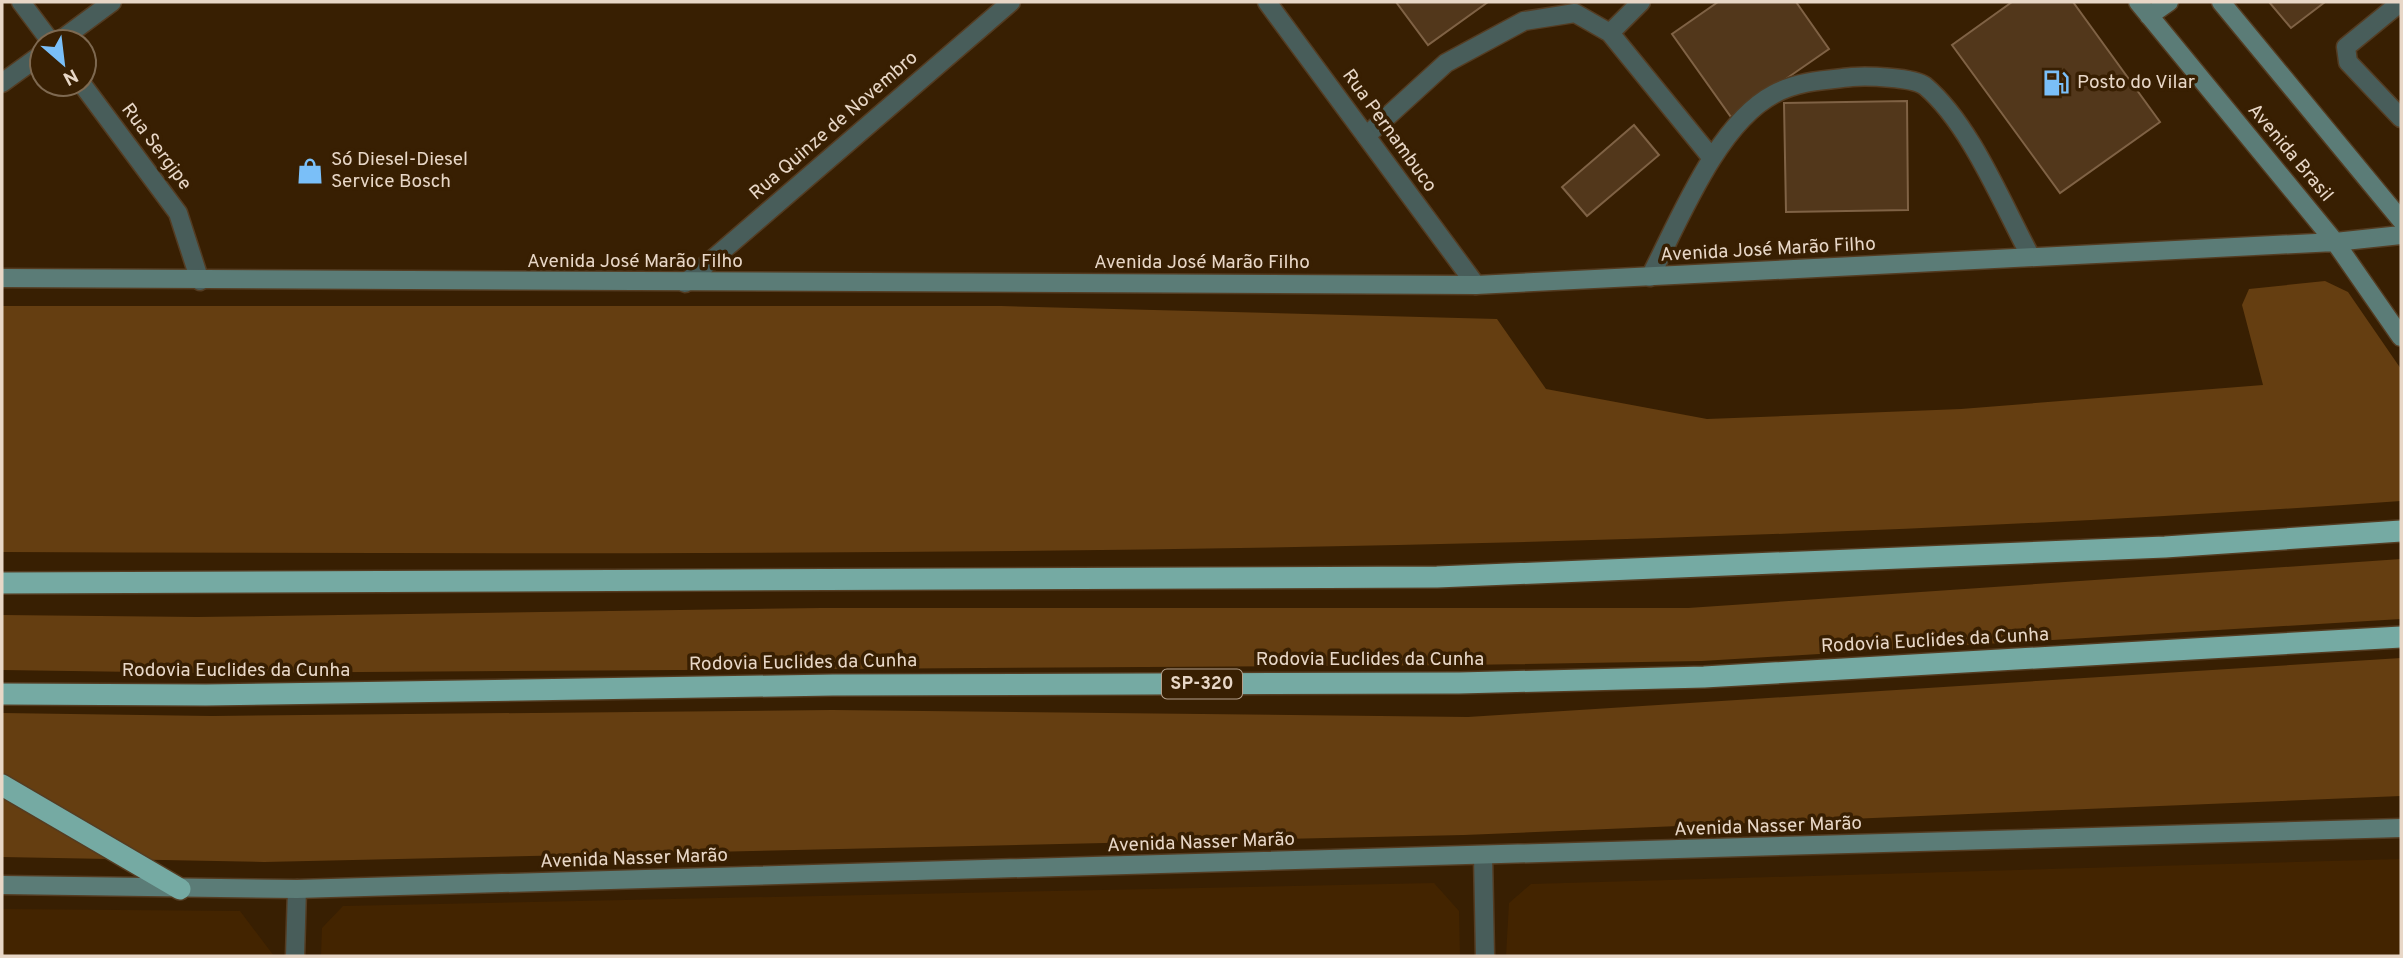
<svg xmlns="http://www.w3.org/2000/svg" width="2403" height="958" font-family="Overpass,sans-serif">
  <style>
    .built { fill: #432400 }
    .green { fill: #653e11 }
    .building { fill: #52371b; stroke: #7f6245; stroke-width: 2 }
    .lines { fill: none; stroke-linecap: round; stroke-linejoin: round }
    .lane-casing { stroke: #543c22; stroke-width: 21 }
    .street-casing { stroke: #543c22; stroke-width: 21 }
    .secondary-casing { stroke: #543c22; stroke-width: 21 }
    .highway-casing { stroke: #543c22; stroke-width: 24 }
    .lane { stroke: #485d5a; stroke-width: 18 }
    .street { stroke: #485d5a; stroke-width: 18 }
    .secondary { stroke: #5b7c77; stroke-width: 18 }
    .highway { stroke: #75aaa3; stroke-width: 21 }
    .labels { text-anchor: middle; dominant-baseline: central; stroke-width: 7; stroke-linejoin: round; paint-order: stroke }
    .shield { fill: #381f02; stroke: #b3a08c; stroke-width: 2 }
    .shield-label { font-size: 18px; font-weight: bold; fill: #e8d7c7 }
    .poi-label { font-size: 19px; fill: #e8d7c7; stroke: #381f02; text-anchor: start }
    .street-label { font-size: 19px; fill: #e8d7c7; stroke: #381f02 }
  </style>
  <rect width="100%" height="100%" fill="#381f02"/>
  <path class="built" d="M 2401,859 L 2401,956 L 1506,956 L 1509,903 L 1531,884 Z
    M 1434,883 L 1459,911 L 1460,956 L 321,956 L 322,928 L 343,906 Z
    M 2,909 L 240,911 L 274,956 L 2,956 Z"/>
  <path class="green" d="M 2325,281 L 2348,292 L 2401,369 L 2401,501 C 1602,557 802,555 2,552 L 2,306 L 1001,306 L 1497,319 L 1546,389 L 1707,419 L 1961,409 L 2263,385 L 2242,305 L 2249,289 Z
    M 2401,559 L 2401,619 L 1702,661 L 1463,665 L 207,673 L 2,670 L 2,615 L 197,617 L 822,608 L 1688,608 Z
    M 2401,658 L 2401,796 L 1464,835 L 264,862 L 2,857 L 2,713 L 212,716 L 832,710 L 1468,717 Z"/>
  <path class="building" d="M 1396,2 L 1488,2 L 1428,45 Z
    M 1718,2 L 1796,2 L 1829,49 L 1731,117 L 1672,34 Z
    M 2012,2 L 2073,2 L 2160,122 L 2060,193 L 1952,45 Z
    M 2269,2 L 2325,2 L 2291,28 Z
    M 1907,101 L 1908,210 L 1786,212 L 1784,103 Z
    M 1634,125 L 1659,155 L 1587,216 L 1562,187 Z"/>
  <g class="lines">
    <g class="lane-casing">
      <path id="lane" d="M 2401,2 L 2346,47 L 2348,62 L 2401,118
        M 1610,33 L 1641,2
        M 1366,136 L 1446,63 L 1524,21 L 1575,13 L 1610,33 L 1711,157
        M 1650,277 C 1679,221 1717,124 1774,94 C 1798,81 1825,80 1852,77 C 1867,76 1913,77 1925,86 C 1971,125 2002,204 2031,257"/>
    </g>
    <g class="street-casing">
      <path id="street" d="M 21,2 L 51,42
        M 1267,2 L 1476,285
        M 58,42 L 112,2
        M 2,83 L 42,54
        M 82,84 L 178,213 L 200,281
        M 685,283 L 1011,2
        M 1483,856 L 1485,956
        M 295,956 L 297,889"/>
    </g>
    <g class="secondary-casing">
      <path id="secondary" d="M 2138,2 L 2335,242 L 2401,337
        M 2221,2 L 2401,220
        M 2149,16 L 2169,2
        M 2,278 L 1476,285 L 2335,242 L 2401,235
        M 2,885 L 297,889 L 2401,828"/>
    </g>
    <g class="highway-casing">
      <path id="highway" d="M 2,583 L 1437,577 L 2165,547 L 2401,531
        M 2,694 L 206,695 L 833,685 L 1459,683 L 1704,677 L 2401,637
        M 2,785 L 180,889"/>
    </g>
    <use href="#lane" class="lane"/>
    <use href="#street" class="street"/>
    <use href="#secondary" class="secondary"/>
    <use href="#highway" class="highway"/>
  </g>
  <defs>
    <g id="fuel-bare" transform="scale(2.1)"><path d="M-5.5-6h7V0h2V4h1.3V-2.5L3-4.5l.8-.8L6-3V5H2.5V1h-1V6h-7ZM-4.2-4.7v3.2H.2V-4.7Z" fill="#7abff8" stroke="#381f02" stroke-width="2.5" paint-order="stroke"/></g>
    <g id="shop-bare" transform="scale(2.1)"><path d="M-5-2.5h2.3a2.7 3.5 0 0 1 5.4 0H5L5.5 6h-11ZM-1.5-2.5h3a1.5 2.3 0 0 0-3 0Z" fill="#7abff8" stroke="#381f02" stroke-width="2.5" paint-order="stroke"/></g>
  </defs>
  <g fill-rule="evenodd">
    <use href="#fuel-bare" x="2056" y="83"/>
    <use href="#shop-bare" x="310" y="171"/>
  </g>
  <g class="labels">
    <rect class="shield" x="1162" y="669.5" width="80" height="29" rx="5"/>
    <g class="shield-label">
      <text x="1202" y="684">SP-320</text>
    </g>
    <g class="poi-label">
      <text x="2077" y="83">Posto do Vilar</text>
      <text x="331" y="160">Só Diesel-Diesel<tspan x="331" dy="22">Service Bosch</tspan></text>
    </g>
    <g class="street-label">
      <text transform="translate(834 126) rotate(-41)">Rua Quinze de Novembro</text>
      <text transform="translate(1389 131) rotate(54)">Rua Pernambuco</text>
      <text transform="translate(156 147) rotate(53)">Rua Sergipe</text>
      <text transform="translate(2290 153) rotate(50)">Avenida Brasil</text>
      <text transform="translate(1768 250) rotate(-3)">Avenida José Marão Filho</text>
      <text x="635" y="262">Avenida José Marão Filho</text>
      <text x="1202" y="263">Avenida José Marão Filho</text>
      <text transform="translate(1935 641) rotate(-3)">Rodovia Euclides da Cunha</text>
      <text x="1370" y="660">Rodovia Euclides da Cunha</text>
      <text transform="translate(803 663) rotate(-1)">Rodovia Euclides da Cunha</text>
      <text x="236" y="671">Rodovia Euclides da Cunha</text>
      <text transform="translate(1768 827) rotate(-2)">Avenida Nasser Marão</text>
      <text transform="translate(1201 843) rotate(-2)">Avenida Nasser Marão</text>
      <text transform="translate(634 859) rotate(-2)">Avenida Nasser Marão</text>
    </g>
  </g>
  <rect width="2403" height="958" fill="none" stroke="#e8d7c7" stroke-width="7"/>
  <g transform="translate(63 63) rotate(152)"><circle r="33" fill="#381f02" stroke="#7e6951" stroke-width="2"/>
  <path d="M0-5L12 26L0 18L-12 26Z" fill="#7abff8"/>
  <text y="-10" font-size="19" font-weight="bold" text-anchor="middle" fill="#e8d7c7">N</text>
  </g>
</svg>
